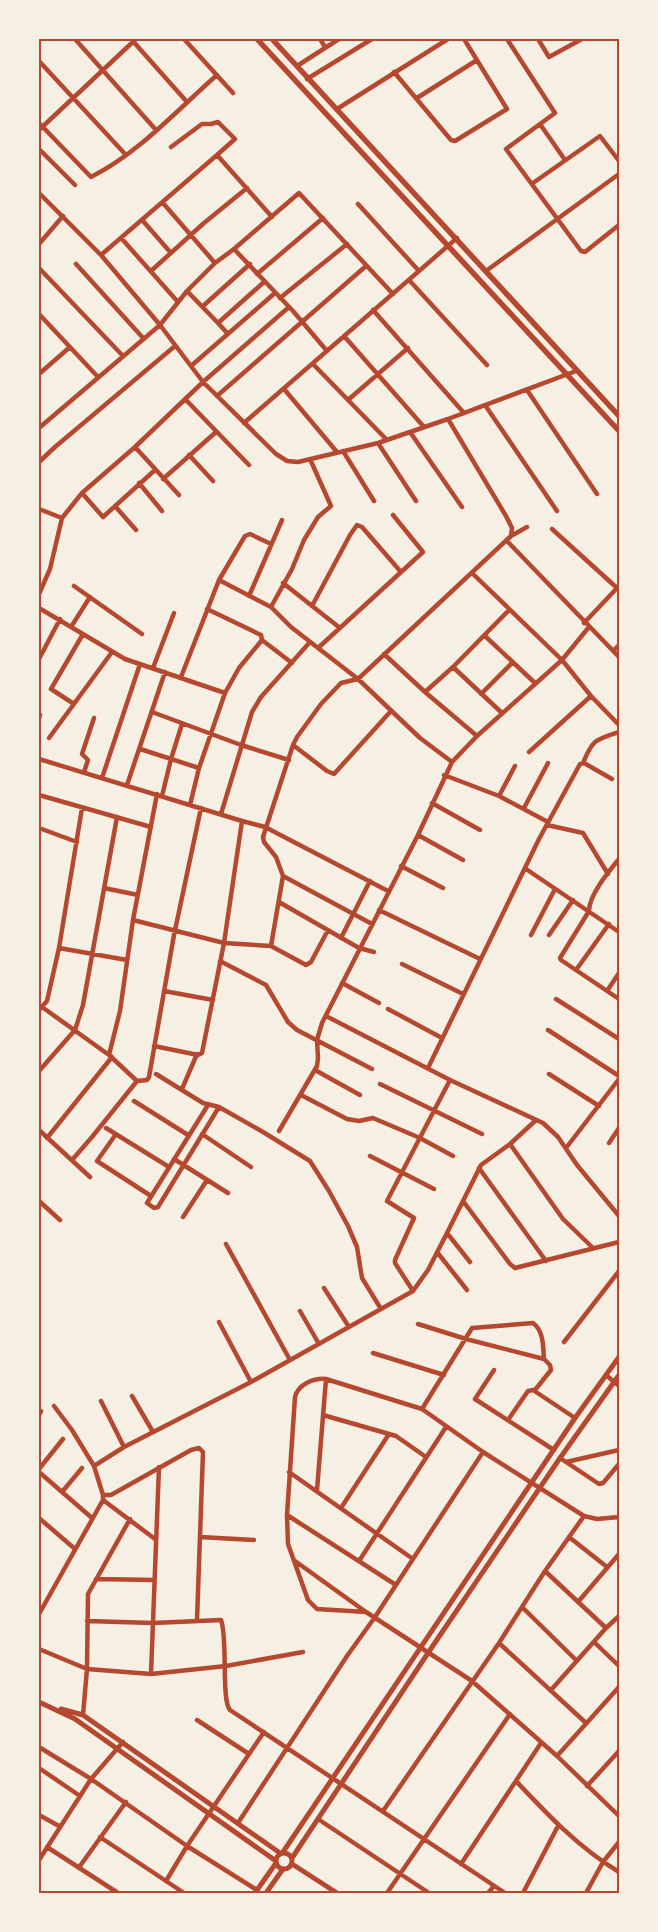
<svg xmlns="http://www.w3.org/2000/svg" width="658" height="1932" font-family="Raleway,sans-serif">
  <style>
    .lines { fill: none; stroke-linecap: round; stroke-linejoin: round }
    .minor { stroke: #b5482f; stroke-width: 4.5 }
    .tertiary { stroke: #b5482f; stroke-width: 5 }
    .secondary { stroke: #b5482f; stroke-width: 5.5 }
    .neatline { fill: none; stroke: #b5482f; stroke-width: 2 }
  </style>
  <rect width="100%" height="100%" fill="#f6efe4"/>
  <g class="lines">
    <path class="minor" d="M 75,39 L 156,130
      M 131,39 L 187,102
      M 184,39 L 233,93
      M 320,39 L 325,47
      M 507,39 L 555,113 L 506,149 L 581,251 L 585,252 L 619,225
      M 538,39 L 549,57 L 582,39
      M 39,61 L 126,155
      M 297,66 L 339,39
      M 394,72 L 451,140 L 455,141 L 507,109 L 464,39
      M 307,79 L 372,39
      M 417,98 L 477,60
      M 337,109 L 448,39
      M 39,123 L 91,177 C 139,153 177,110 217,75
      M 540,124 L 565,160
      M 39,130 L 136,39
      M 171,147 L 202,124 L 211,124 L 218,122 L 235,139 L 217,155
      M 39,149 L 75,185
      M 533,183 L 600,136 L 619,161
      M 39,193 L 101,255 L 160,325 L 203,382 L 276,454 L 287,461 L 298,462 L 378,443 L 448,419 L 576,371
      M 163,203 L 215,263
      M 358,204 L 419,271
      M 143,221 L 171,253
      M 122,239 L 178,302
      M 39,244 L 63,216
      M 234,249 L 293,311 L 327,351
      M 101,255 L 217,155 L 272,217
      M 76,264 L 144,339
      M 39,268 L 123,356
      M 151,271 L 204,223 L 247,188
      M 486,271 L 619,174
      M 257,274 L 323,218
      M 409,280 L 487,365
      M 187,291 L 218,323 L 264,282
      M 280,298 L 347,244
      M 203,306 L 250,264
      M 373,310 L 464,413
      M 39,314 L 98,377
      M 218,323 L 228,334
      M 344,336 L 424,427
      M 313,364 L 386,439
      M 191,366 L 275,293
      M 39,374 L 70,347
      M 284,389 L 337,452
      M 527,390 L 597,494
      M 217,396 L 366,266
      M 186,400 L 249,465
      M 348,400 L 408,348
      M 485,405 L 557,511
      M 244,423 L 457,238
      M 39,428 L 160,325 L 187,291 L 215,263 L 234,249 L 299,193 L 393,294
      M 410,432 L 462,507
      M 378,443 L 416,501
      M 135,447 L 179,495
      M 343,451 L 374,501
      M 189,455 L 213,481
      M 39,462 L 55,447 L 175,346
      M 163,479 L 216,432
      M 139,483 L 162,511
      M 82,493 L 103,517 L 155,470
      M 115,506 L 136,530
      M 39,509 L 62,518
      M 552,529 L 617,588
      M 511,536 L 527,527
      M 507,541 L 619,657
      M 472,573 L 562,660 L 591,696 L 619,725
      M 219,580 L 271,607 L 291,627 L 358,679 L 420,738 L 452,762
      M 283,583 L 340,628
      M 74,586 L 142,634
      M 39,594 L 50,569 L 62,518 L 82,493 L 135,447 L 203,382 L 289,307
      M 249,596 L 282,520
      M 312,606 L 350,535 L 357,525 L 362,527 L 401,572
      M 271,607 L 292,569 L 304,540 L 318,517 L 331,506 L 310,459
      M 39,608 L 125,659 L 225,693
      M 207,609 L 261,635 L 262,640 L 292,663
      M 584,623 L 619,586
      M 71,627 L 90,597
      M 485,636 L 535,683
      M 318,648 L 423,552 L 393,515
      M 613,651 L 619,645
      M 384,654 L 425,692 L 477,736
      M 39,659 L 60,619
      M 453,667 L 502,713
      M 153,668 L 174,613
      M 181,677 L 219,580 L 245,536 L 250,534 L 271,544
      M 425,692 L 453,667 L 509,610
      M 481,694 L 513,662
      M 74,704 L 51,689 L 83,634
      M 152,712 L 241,745 L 289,760
      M 39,718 L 40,715
      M 49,738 L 112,652
      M 293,745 L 327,771 L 334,774 L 391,711
      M 140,749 L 199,768
      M 529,752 L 591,696
      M 39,759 L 242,821 L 265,827 L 388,891
      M 583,763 C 593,739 595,740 619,732
      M 84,772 L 88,760 L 82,754 L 94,718
      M 444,775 L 499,796 L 548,822
      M 102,778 L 140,664
      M 127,785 L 165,672
      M 39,795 L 151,827
      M 162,796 L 171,759 L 182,724
      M 499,796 L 515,766
      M 432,803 L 480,830
      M 190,805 L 199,768 L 225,693 L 239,668 L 262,640
      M 524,808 L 548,763
      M 221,814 L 252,712 L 261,697 L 310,642
      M 547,825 L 583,833 L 608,874
      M 39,828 L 77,842
      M 418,835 L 463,860
      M 619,859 C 609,871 589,895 589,911 L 560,958 L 561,960 L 619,999
      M 401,866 L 443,888
      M 526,869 L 619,932
      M 104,888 L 138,895
      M 279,902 L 359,948 L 374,952
      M 379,910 L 480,959
      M 133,920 L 224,943 L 271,946 L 306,965 L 311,962 L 328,930
      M 372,924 L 283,876 L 276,857 L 264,842 L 263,837 L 293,745 L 297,737 L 321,704 L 341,683 L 358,679 L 511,536 L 512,528 L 506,516 L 448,419
      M 531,935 L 555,889
      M 549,935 L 573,900
      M 341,938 L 370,881
      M 271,946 L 283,876
      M 59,948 L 127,960
      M 220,961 L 266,985 L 288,1022 L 297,1030 L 372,1069
      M 402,964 L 463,994
      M 576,970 L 609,924
      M 342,983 L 379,1003
      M 164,991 L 213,1000
      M 607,991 L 619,973
      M 556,999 L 619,1039
      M 42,1007 L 109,1055 L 137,1081 L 147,1080 L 149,1077 L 174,935 L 201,808
      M 388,1009 L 442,1038
      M 39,1010 L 47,1001 L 59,948 L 82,808
      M 326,1016 L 450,1080 L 543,1123 L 558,1137 L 577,1165 L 619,1216
      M 548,1030 L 619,1076
      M 154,1046 L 198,1055 L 202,1053 L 224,943 L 242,821
      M 109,1055 L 120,1011 L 133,920 L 157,794
      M 428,1068 L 539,839 L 580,764 L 584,763 L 612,779
      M 315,1070 L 360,1095
      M 39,1071 L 75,1030 L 83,1005 L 117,817
      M 156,1074 L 203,1103 L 219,1107 L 263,1132 L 310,1161 L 329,1191 L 348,1226 L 357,1247 L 362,1278 L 381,1309
      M 549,1074 L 599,1106
      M 380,1084 L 482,1134
      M 182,1089 L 197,1054
      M 301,1095 L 347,1119 L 359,1121 L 373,1118 L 420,1138 L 453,1156
      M 134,1101 L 188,1135
      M 208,1105 L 147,1203 L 154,1208 L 158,1207 L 219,1107
      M 106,1128 L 169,1167
      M 39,1130 L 90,1177
      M 279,1131 L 317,1066 L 318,1058 L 317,1040 L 322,1023 L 418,835 L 452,762 L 477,736 L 562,660 L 589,627
      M 116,1134 L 97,1161 L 151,1196
      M 202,1134 L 251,1167
      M 47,1138 L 112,1057
      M 609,1143 L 619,1128
      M 510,1144 L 563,1219 L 593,1248
      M 566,1148 L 619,1079
      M 370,1156 L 434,1189
      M 174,1159 L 228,1193
      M 72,1160 L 92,1137 L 137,1081
      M 479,1168 L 546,1261
      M 39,1201 L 60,1220
      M 463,1201 L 510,1264 L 515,1268 L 619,1242
      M 183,1217 L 207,1180
      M 447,1233 L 470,1262
      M 226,1244 L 290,1360
      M 437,1252 L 467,1290
      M 324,1288 L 349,1327
      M 413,1291 L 395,1263 L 395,1260 L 414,1218 L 387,1201 L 450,1080
      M 300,1311 L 319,1344
      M 219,1322 L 251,1382
      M 418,1324 L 466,1339 L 544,1359 L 550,1365 L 551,1370 L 535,1390
      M 564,1342 L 619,1271
      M 373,1353 L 444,1375
      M 494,1370 L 475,1399 L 554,1450
      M 606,1375 L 619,1386
      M 326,1379 L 422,1409 L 483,1452 L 584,1516 L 597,1519 L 619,1517
      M 132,1396 L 153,1432
      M 101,1401 L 124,1447
      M 54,1406 L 72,1430 L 94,1466
      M 422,1409 L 472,1328 L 533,1323 C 544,1331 543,1347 544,1359
      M 39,1415 L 41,1411
      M 323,1415 L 396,1436 L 426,1457
      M 508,1420 L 528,1391 L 533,1390 L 575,1418
      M 560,1458 L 599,1484 L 603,1483 L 619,1464
      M 566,1462 L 619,1450
      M 39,1469 L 63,1439
      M 39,1472 L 92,1518
      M 289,1472 L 413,1559
      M 317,1490 L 326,1379 C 314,1378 298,1384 295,1397 L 287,1515 L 288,1544 L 308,1600 L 317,1609 L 366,1612
      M 62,1492 L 82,1468
      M 103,1500 L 155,1539
      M 341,1508 L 389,1434
      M 287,1515 L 396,1585
      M 39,1518 L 75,1549
      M 200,1537 L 254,1540
      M 569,1537 L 607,1567
      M 295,1561 L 366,1612 L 472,1681 L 557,1756 L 619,1816
      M 359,1561 L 446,1427
      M 545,1571 L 606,1628
      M 96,1579 L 154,1580
      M 578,1602 L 619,1554
      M 522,1607 L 577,1661
      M 39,1614 L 103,1500 L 103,1495
      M 197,1620 L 203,1452 L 199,1448 L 191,1450 L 111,1495 L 103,1495 L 94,1466 L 124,1447 L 251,1382 L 413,1291 L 428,1270 L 447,1233 L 481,1165 L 510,1144 L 535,1121
      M 87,1621 L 153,1623 L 221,1620 C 228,1638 221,1700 230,1710 L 505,1893
      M 594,1642 L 619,1666
      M 499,1643 L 586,1723
      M 39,1649 L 87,1669 L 151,1674 L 226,1666 L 303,1652
      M 151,1674 L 159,1467
      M 551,1690 L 606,1628 L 619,1616
      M 83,1715 L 87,1669 L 88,1594 L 130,1519
      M 197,1720 L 249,1754
      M 39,1747 L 91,1779 L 187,1846 L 257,1890
      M 557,1756 L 619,1687
      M 39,1768 L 80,1796
      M 516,1781 C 548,1815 579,1848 619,1872
      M 587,1786 L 619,1751
      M 383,1811 L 499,1643 L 545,1571 L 584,1516
      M 39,1815 L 59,1826
      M 318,1819 L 429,1893
      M 238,1823 L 347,1656 L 375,1617 L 483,1452
      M 100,1837 L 184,1893
      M 47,1847 L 118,1893
      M 39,1860 L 91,1779 L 123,1742
      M 461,1864 L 541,1743
      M 80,1866 L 126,1802
      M 166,1881 L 187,1846 L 264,1732
      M 387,1893 L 510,1714
      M 488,1893 L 494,1886
      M 523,1893 L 558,1826
      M 586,1893 L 603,1862 L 619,1842"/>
    <path class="tertiary" d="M 39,1702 L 75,1719 L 276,1861
      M 61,1709 L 83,1715 L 280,1853
      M 283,1852 L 575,1418 L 619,1357
      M276 1861a8 8 0 1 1 16 0a8 8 0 1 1-16 0Z
      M 292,1858 L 428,1653 L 560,1458 L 619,1375
      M 292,1864 L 337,1893
      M 255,1893 L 276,1863
      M 266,1893 L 283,1869"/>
    <path class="secondary" d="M 257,39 L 619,431
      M 272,39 L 619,416"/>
  </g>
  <rect width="658" height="1932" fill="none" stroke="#f6efe4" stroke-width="80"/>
  <rect x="40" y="40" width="578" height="1852" class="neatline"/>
</svg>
